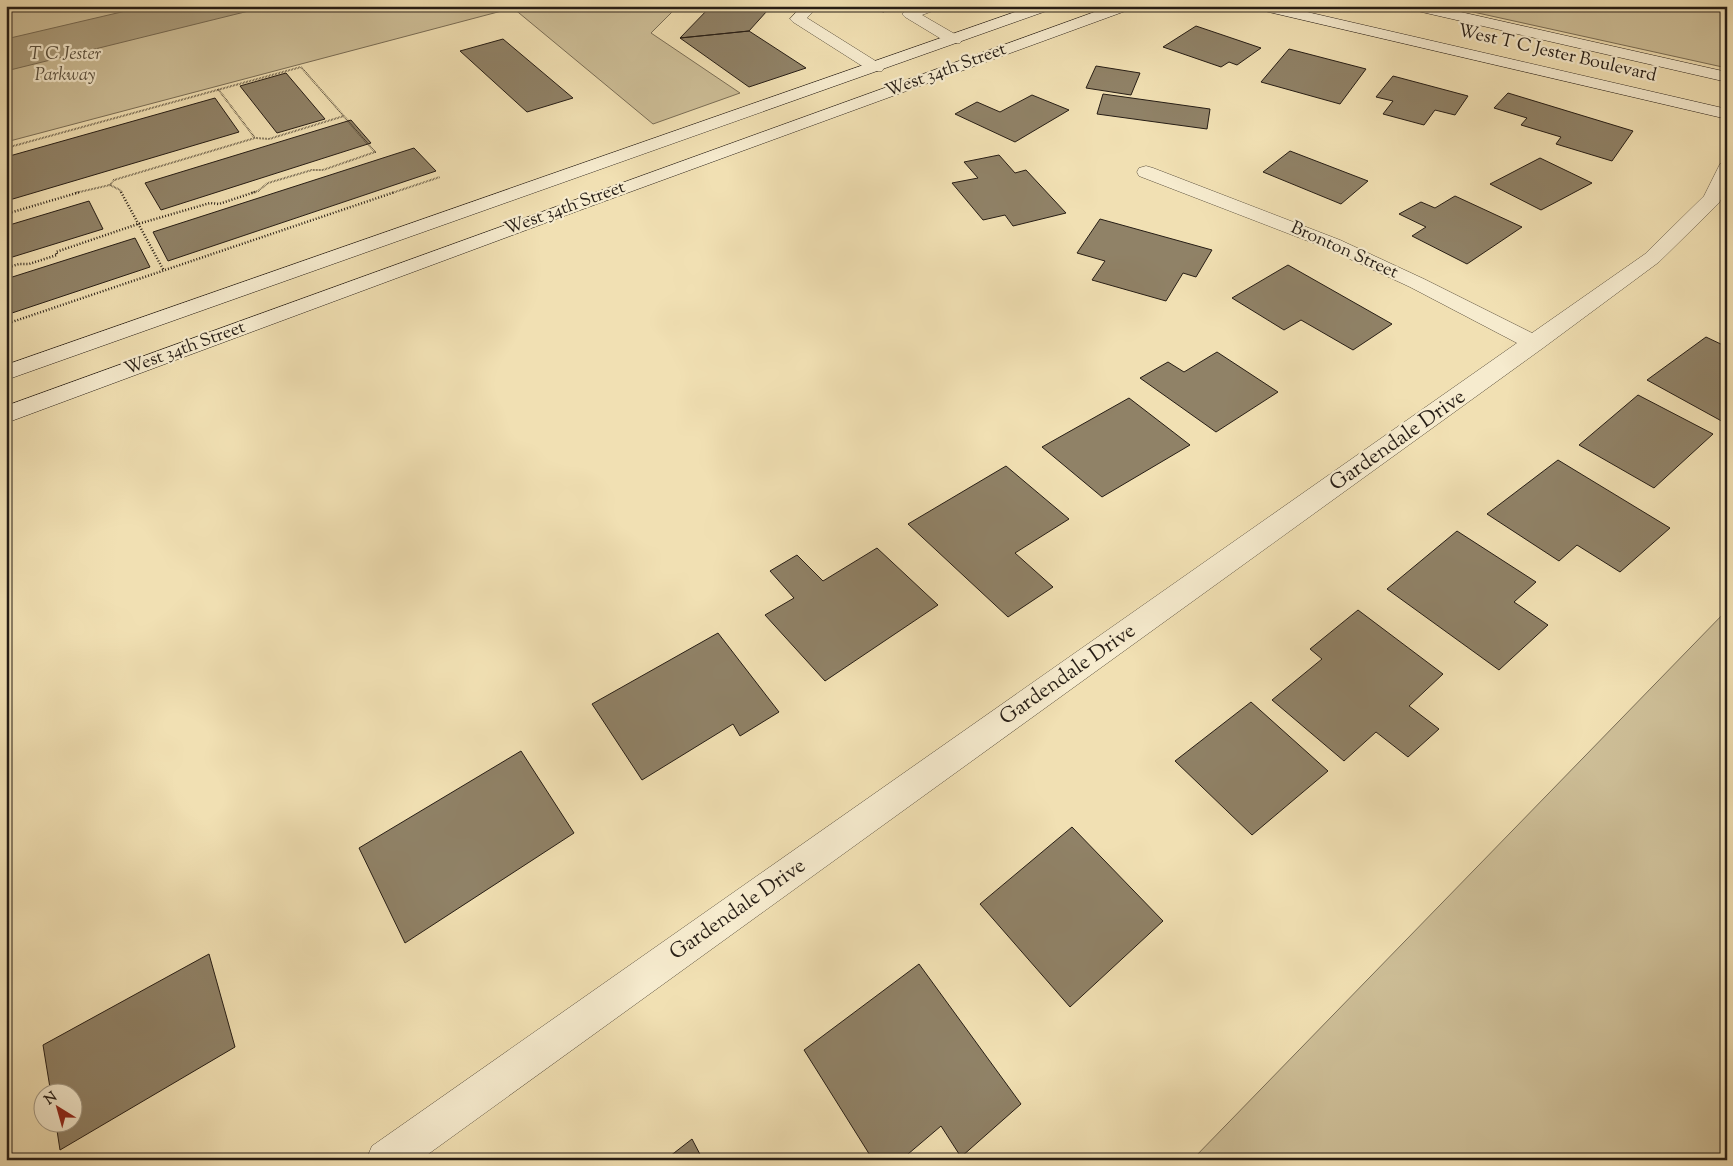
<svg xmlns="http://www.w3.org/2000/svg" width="1733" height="1166" font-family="'Sorts Mill Goudy',serif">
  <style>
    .green { fill: #cebf98; stroke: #7a6e56 }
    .water { fill: #ac9e7d; stroke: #766a53 }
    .building { fill: #908267; stroke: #261d15 }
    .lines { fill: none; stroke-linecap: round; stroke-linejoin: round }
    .service-casing { stroke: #594e3c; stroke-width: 1 }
    .minor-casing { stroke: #594e3c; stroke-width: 1 }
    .secondary-casing { stroke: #261d15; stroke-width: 1 }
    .path-far1 { stroke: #261d15; stroke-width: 2; stroke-dasharray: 0.5 1; stroke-linecap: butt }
    .path { stroke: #261d15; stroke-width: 2.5; stroke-dasharray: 1 2; stroke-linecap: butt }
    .service { fill: #f6ebce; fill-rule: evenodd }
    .minor { fill: #f6ebce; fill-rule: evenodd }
    .secondary { fill: #f6ebce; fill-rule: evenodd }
    .labels { text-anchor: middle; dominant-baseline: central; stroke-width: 4.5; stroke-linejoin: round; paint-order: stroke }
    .far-street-label { font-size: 18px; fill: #261d15; stroke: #f6ebce }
    .far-park-label { font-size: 18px; font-style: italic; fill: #584e3c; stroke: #f6ebce }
    .street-label { font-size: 21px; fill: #261d15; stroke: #f6ebce }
  </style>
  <rect width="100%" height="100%" fill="#f1e0b3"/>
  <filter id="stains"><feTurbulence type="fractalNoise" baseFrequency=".004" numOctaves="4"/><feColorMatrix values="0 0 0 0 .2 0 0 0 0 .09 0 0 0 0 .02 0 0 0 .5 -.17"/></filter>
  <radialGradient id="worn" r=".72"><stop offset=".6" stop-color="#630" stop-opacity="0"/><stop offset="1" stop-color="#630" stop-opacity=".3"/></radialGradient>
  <path class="green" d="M 6,6 L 678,6 L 651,33 L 740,93 L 653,124 L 513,8 L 6,142 Z
    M 1446,6 L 1727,6 L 1727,68 Z
    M 1727,610 L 1727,1160 L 1192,1160 Z"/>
  <path class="water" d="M 147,6 L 269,6 L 6,71 L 6,39 Z"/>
  <path class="building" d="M 711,6 L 755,6 L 752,9 L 767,11 L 749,31 L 680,38 Z
    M 852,6 L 889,6 L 884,12 Z
    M 1196,26 L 1261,48 L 1237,65 L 1229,62 L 1221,67 L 1163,47 Z
    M 749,31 L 806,68 L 749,87 L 680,38 Z
    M 503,39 L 573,98 L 527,112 L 460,51 Z
    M 1289,49 L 1366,69 L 1340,104 L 1261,82 Z
    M 1096,66 L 1140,73 L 1131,95 L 1086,88 Z
    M 286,73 L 325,119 L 277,133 L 240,86 Z
    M 1393,76 L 1468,96 L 1455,115 L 1435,110 L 1424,125 L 1383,114 L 1393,101 L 1376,97 Z
    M 1508,93 L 1633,131 L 1612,161 L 1556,144 L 1561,137 L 1521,125 L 1527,118 L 1494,108 Z
    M 1103,94 L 1210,109 L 1207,129 L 1097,114 Z
    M 1032,95 L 1069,110 L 1015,142 L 955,114 L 977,102 L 1000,112 Z
    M 215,98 L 239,132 L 6,201 L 6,157 Z
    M 351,120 L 371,143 L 161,210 L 145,183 Z
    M 414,148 L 436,171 L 168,261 L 153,232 Z
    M 1290,151 L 1368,181 L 1341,204 L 1263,172 Z
    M 999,155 L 1015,173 L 1026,170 L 1066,213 L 1013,226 L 1005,215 L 983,220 L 952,183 L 978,178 L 964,162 Z
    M 1540,158 L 1592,183 L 1541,210 L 1490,184 Z
    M 1455,196 L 1522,227 L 1467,264 L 1412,236 L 1426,227 L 1399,214 L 1421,202 L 1435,208 Z
    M 89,201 L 103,229 L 6,259 L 6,226 Z
    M 1100,219 L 1212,250 L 1196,277 L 1183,273 L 1166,301 L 1092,280 L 1105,261 L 1077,253 Z
    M 135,238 L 150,267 L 6,315 L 6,279 Z
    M 1288,265 L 1392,324 L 1353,350 L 1301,320 L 1284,330 L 1232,298 Z
    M 1706,337 L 1727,347 L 1727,424 L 1647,380 Z
    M 1217,352 L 1278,392 L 1216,432 L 1140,378 L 1168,362 L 1184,372 Z
    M 1638,395 L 1713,434 L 1654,488 L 1579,445 Z
    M 1129,398 L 1190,445 L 1102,497 L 1042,447 Z
    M 1558,460 L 1670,528 L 1620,572 L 1577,545 L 1559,561 L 1487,514 Z
    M 1006,466 L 1069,519 L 1015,553 L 1053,587 L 1008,617 L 908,524 Z
    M 1457,531 L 1536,582 L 1514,602 L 1548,625 L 1499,670 L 1387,589 Z
    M 877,548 L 938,605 L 825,681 L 765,615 L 794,598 L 770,571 L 797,555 L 823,581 Z
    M 1358,610 L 1443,674 L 1409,706 L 1439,729 L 1408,757 L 1376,732 L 1344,761 L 1272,700 L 1322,659 L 1310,649 Z
    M 718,633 L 779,712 L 740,736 L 733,724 L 642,780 L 592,704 Z
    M 1251,702 L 1328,771 L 1252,835 L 1175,761 Z
    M 521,751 L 574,833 L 405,943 L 359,848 Z
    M 1072,827 L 1163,921 L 1070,1007 L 980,904 Z
    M 209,954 L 235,1047 L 60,1150 L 56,1124 L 72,1124 L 72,1094 L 51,1094 L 43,1045 Z
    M 919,964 L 1021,1104 L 961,1157 L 941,1126 L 901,1160 L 873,1160 L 804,1050 Z
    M 692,1139 L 703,1160 L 665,1160 Z"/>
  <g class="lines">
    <g class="service-casing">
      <path id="service" d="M 802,6 L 818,6 L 807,18 L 882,65 L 884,68 L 882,71 L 870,71 L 793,22 L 790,19 Z
        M 918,6 L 940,6 L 938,9 L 922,15 L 960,37 L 962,40 L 960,43 L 948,43 L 905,17 L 902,14 L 905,11 Z"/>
    </g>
    <g class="minor-casing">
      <path id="minor" d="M 1727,163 L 1727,188 L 1719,203 L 1659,262 L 1543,348 L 420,1160 L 366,1160 L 372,1146 L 1517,343 L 1410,287 L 1326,248 L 1139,176 L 1137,172 L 1139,168 L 1146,166 L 1153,168 L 1340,240 L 1424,279 L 1532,333 L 1645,254 L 1704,196 L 1720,164 Z"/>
    </g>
    <g class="secondary-casing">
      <path id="secondary" d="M 1032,6 L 1054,6 L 1052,9 L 6,380 L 6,365 Z
        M 1111,6 L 1133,6 L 1131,9 L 564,216 L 6,423 L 6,406 Z
        M 1253,6 L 1281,6 L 1727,109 L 1727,119 L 1260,10 L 1255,9 Z
        M 1406,6 L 1434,6 L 1727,72 L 1727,82 L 1413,10 L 1408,9 Z"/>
    </g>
    <path class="path-far1" d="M 256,138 L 269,139 L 344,116
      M 6,148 L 301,67 L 375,152 L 323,170 L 312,170 L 268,183 L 258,191 L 251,193
      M 110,185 L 114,180 L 255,138 L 218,89
      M 75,193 L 110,185 L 120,190 L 122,193
      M 392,193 L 440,177"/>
    <path class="path" d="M 121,192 L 164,271
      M 6,214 L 80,192
      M 6,268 L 19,264 L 29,264 L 57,255 L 56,252 L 138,224 L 210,203 L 219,204 L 255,192
      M 6,324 L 395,192"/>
    <use href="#service" class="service"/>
    <use href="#minor" class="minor"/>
    <use href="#secondary" class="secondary"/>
  </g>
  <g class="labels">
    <g class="far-street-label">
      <text transform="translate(1557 54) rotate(13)">West T C Jester Boulevard</text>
      <text transform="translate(946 71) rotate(-20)">West 34th Street</text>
      <text transform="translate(565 209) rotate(-20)">West 34th Street</text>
      <text transform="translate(1344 251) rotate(24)">Bronton Street</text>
      <text transform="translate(185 349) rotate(-20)">West 34th Street</text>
    </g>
    <g class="far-park-label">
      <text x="65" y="55">T C Jester<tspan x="65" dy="21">Parkway</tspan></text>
    </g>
    <g class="street-label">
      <text transform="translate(1398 441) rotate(-35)">Gardendale Drive</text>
      <text transform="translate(1068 675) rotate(-35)">Gardendale Drive</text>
      <text transform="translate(738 910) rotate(-35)">Gardendale Drive</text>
    </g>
  </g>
  <rect width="1733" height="1166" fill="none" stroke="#f1e0b3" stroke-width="25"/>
  <rect x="8" y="8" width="1718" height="1151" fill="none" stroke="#261d15" stroke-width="2.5"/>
  <rect x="12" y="12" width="1708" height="1141" fill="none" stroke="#261d15"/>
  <g transform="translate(58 1108) rotate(323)"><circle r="24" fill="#f6ebce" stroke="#a39984"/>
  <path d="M0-4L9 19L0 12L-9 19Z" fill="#8f2418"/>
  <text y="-8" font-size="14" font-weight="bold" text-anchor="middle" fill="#261d15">N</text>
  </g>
  <rect width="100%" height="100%" filter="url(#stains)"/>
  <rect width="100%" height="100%" fill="url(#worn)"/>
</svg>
